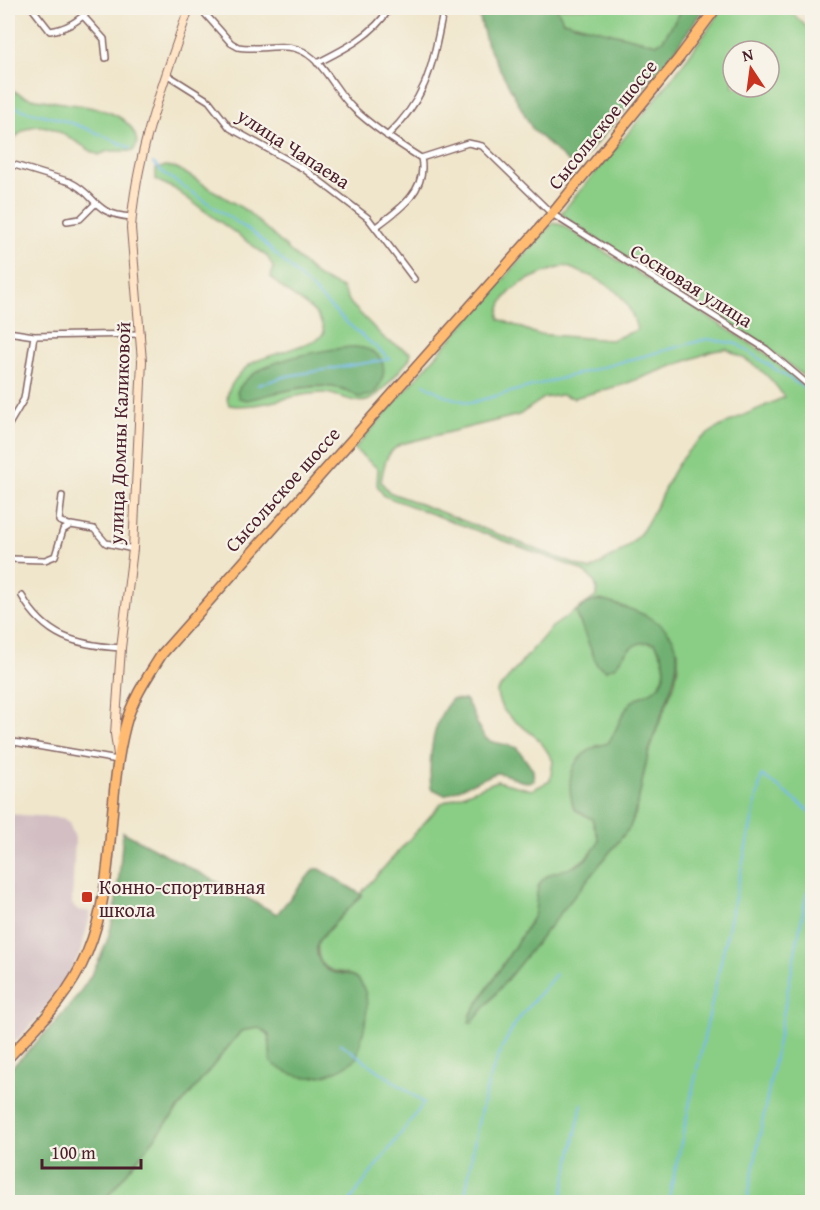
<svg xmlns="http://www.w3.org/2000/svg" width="820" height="1210" font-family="'Gentium Book Plus',serif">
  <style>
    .industrial { fill: #d2bec3 }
    .green { fill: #8acd85; stroke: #6a7658; stroke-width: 1.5; fill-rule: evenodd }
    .forest { fill: #6fb072; stroke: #5c684e; stroke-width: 1.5 }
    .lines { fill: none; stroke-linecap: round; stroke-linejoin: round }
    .stream { stroke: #78bbee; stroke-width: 2 }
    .street-casing { stroke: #846563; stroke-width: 8 }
    .secondary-casing { stroke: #846563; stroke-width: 10 }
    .highway-casing { stroke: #846563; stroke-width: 12 }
    .street { stroke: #fff; stroke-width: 5 }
    .secondary { stroke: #ffe4c6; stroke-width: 8 }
    .highway { stroke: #ffbb71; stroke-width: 9 }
    .poi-dot { fill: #c8321e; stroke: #f7f3e8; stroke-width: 2 }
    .labels { text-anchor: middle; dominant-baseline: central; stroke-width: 4.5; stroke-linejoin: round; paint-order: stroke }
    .street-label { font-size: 20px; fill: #4a1f2b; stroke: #f7f3e8 }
    .poi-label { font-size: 20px; fill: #4a1f2b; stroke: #f7f3e8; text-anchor: start }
  </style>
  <rect width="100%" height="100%" fill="#f7f3e8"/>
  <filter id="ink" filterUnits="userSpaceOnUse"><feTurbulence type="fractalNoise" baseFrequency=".0167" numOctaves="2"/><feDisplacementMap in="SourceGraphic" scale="12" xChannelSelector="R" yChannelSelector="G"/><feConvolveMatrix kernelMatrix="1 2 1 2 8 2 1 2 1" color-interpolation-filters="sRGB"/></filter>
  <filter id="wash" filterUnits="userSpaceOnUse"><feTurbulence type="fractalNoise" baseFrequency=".008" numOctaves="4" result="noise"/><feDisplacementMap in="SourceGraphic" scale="24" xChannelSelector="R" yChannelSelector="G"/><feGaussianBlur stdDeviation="1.35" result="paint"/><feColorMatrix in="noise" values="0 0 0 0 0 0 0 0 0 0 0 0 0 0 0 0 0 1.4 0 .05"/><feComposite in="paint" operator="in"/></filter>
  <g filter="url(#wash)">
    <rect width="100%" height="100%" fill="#f0e6cc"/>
    <path class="industrial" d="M 8,814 L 63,818 L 69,823 L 75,838 L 72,904 L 78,910 L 91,912 L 81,951 L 69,974 L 38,1018 L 8,1049 Z"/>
    <path class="green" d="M 557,8 L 683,8 L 663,40 L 656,44 L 563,21 Z
      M 723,8 L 787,8 L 812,32 L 812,383 L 767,347 L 589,234 L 566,219 L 562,212 C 619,145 674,80 723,8 ZM 733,51 L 769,51 L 769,87 L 733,87 Z
      M 8,87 C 13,90 18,94 24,96 C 56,107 133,99 137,144 L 133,151 L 108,151 L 99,155 C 79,147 50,116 26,129 C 20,132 13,140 8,144 Z
      M 166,166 L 177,168 L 247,211 L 318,277 L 342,288 L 351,304 L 386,340 L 411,353 L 409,360 C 399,370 378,399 366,401 C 353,404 338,394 325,393 C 293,392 261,410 229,405 C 221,390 244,367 256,361 C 276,353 298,348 318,339 L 324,333 C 320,303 289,300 271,277 L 273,267 L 267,256 L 173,188 L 156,180 L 156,169 ZM 356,347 L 358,397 C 338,381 305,387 281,392 L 320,352 Z
      M 553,223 L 562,225 L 764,352 L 812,393 L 812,1202 L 103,1202 L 241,1031 L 259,1028 L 269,1035 L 271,1062 L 347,973 C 324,972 316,963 318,941 L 442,803 L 497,781 L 532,790 L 550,781 L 553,761 C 548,753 543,743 536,737 C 520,723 498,715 497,691 L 552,627 L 597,596 C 599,582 588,574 577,568 L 384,496 L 377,485 L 378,469 L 354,449 ZM 565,266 C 602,280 627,288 637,330 L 611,340 L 537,334 L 499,319 C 497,287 540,273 565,266 ZM 726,349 C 751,361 769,373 784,397 C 753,413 717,422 691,448 C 667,472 661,504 642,531 C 630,549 608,559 590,570 L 389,492 L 381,482 C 384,465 385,453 401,444 L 519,415 L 544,398 L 561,395 L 574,398 L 622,385 L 713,351 ZM 577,618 L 664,629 L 678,651 L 678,667 L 675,682 L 649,750 L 636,812 L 630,827 L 469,1017 L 534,916 L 538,902 L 538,886 C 561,871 587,866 599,840 L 592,819 L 574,809 L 596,746 L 608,744 C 616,732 620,718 628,706 C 635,696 646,696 655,689 C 671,676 664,657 655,643 C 635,639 625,650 616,666 L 606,670 L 597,665 L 587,634 Z"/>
    <path class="forest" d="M 477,8 L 557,8 L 563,21 L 656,44 L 663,40 L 683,8 L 704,8 L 673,53 L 583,159 L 569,163 L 533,130 L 487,45 Z
      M 350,347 C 384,346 394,371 372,395 L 358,397 C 329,374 279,393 247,400 L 239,398 L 237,392 C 252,360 318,351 350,347 Z
      M 600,600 C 716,629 674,669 649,751 C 642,776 640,802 630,827 L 472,1023 L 469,1022 L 472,1013 L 534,916 C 537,906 535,891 540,883 C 553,863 582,879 599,840 L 592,819 L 574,809 C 564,776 572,752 608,743 C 616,732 620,718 628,706 C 635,696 646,696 655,689 C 671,676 665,657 655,643 C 635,639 625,651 616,666 L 606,670 L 597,665 L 576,612 L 586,604 Z
      M 452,699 L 465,700 C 476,711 477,738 493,742 C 501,744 509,745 517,748 L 533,770 L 534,781 C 519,785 510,773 496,773 L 445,795 L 431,788 C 428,760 432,720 452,699 Z
      M 123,832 L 277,914 L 314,869 L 320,869 L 362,895 C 355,902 320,938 318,942 C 314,954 320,968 332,972 C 342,975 354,972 361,983 C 374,1002 362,1038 356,1059 C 329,1080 299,1085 271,1062 L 269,1035 L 259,1028 L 241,1031 L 103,1202 L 10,1202 L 8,1199 L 8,1071 C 49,1030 97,986 111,927 C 119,896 120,863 123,832 Z"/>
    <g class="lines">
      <path class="stream" d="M 8,103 C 25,113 38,113 56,118 C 82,126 106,136 130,148
        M 153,163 L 166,175 L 256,235 L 346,322 L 390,359
        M 424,384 L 445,396 L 470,403 L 707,339 L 737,344 L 804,388
        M 258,385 L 287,376 L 390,359
        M 340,1043 L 424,1103 L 349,1202
        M 464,1202 C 474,1146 481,1083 510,1033 C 521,1012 541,993 556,974
        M 561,1202 L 582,1104
        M 668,1202 L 762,775 L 812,813
        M 747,1202 L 807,891"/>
    </g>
  </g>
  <g filter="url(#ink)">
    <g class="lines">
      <g class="street-casing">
        <path id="street" d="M 32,8 L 50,31 C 67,29 81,19 91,8
          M 200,8 L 231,43 L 238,47 C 257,51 279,43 297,49 C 323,57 335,92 354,109 C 374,128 397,143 421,158 L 468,143 L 482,146 L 552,214 L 766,349 L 812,388
          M 84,17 L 104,39 L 106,58
          M 317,63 C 345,49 373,35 390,8
          M 166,74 L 209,101 L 230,128 L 304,169 L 368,218 L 414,279
          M 387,136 C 430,95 432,63 444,8
          M 8,163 L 70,182 C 99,196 91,214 132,217
          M 67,221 L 80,219 L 95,204
          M 377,226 C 399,210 428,190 421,158
          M 8,332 L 34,336 L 141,334
          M 8,426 L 24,399 L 34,336
          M 62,496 L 59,521 L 69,525
          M 10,559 L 45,560 L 55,556 L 63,530 L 71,525 L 94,529 L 106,543 L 133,549
          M 22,596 C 45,637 76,645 121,648
          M 8,741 L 118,760"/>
      </g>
      <g class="secondary-casing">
        <path id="secondary" d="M 118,755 L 115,734 L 121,648 L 133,549 L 142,361 L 131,228 C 136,152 165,79 189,8"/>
      </g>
      <g class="highway-casing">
        <path id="highway" d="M 8,1058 C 39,1025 70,995 87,953 C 117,882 106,800 125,727 C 131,701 148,676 162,654 L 552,214 L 679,58 L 716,8"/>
      </g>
      <use href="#street" class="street"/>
      <use href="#secondary" class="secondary"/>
      <use href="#highway" class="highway"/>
    </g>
  </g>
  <rect class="poi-dot" x="81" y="891" width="12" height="12" rx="3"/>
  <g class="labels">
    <g class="street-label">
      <text transform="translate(602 124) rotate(-51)">Сысольское шоссе</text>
      <text transform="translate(294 148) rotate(33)">улица Чапаева</text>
      <text transform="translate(692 285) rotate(32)">Сосновая улица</text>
      <text transform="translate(119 433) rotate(-88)">улица Домны Каликовой</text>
      <text transform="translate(282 489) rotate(-48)">Сысольское шоссе</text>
    </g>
    <g class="poi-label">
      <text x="99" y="886">Конно-спортивная<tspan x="99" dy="23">школа</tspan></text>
    </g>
  </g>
  <rect width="820" height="1210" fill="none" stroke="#f7f3e8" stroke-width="30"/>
  <g transform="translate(751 69) rotate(347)"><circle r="28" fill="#f7f3e8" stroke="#b29e9c" stroke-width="1.5"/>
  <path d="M0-4.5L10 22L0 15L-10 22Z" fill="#c8321e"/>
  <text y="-9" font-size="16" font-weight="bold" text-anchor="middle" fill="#4a1f2b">N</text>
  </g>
  <path d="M42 1159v9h99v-9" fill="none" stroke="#4a1f2b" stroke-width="3"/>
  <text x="51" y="1159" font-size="18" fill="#4a1f2b" stroke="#f7f3e8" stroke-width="4.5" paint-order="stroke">100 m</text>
</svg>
